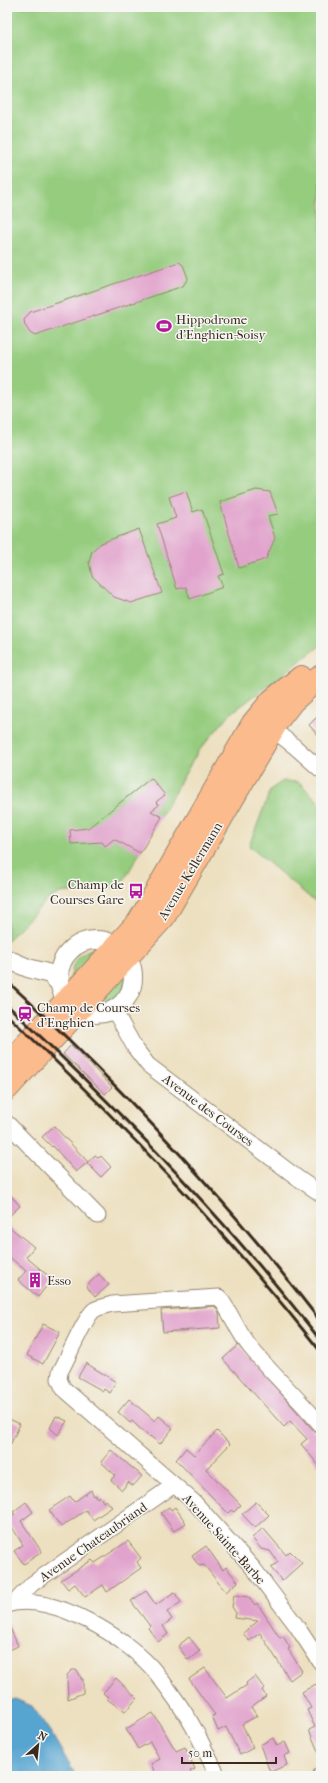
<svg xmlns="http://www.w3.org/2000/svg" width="328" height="1783" font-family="'IM FELL French Canon',serif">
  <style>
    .green { fill: #95cc7e; stroke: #687b4e }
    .water { fill: #57a4d0; stroke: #496777 }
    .building { fill: #e1a3cc }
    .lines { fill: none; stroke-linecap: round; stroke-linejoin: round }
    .minor-casing { stroke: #94856f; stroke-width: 17 }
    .tertiary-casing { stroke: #94856f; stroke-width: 20 }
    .primary-casing { stroke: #94856f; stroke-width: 24 }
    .minor { stroke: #fff; stroke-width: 15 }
    .tertiary { stroke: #fff; stroke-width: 18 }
    .primary { stroke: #fbbb8d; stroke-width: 22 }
    .rail { stroke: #3b2a1e; stroke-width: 3 }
    .labels { text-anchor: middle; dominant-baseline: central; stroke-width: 3; stroke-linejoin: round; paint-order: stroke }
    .poi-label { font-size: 13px; fill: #3b2a1e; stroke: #f6f6f2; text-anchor: start }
    .street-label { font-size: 13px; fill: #3b2a1e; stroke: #f6f6f2 }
  </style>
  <rect width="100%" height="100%" fill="#f6f6f2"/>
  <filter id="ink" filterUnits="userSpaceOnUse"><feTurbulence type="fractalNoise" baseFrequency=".025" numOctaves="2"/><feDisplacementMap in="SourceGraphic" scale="8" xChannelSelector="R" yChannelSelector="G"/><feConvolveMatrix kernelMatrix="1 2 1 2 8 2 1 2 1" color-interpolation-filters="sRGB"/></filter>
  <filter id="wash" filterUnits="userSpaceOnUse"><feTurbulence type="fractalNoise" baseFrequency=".012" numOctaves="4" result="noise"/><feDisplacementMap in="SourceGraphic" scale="16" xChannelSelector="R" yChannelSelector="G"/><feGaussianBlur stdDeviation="0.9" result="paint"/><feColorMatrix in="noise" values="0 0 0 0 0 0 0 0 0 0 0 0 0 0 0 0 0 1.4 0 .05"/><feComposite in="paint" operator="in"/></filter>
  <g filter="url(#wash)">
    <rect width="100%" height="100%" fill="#ede0c0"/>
    <path class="green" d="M 7,7 L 321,7 L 321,645 L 229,715 L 197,753 L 120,887 L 60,893 L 47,900 L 7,941 Z
      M 283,781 L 299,782 L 321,804 L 321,907 L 249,846 L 271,789 Z
      M 97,948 L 105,948 L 71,985 C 70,966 77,951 97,948 Z
      M 127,968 C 130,988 119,1005 98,1005 Z"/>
    <path class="water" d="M 15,1699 L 32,1706 L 51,1733 L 76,1776 L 7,1776 L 7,1701 Z"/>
    <g id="blocks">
      <path class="building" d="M 179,262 L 183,265 L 188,278 L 183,286 L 35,336 L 30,333 L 25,325 L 24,320 L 30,312 Z
        M 256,490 L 270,492 L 278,514 L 268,516 L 275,538 L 266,559 L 239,568 L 220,502 Z
        M 186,491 L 193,512 L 202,509 L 224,574 L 218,576 L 223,587 L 190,599 L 186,587 L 177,589 L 157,524 L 176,518 L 169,497 Z
        M 139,529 L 162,593 L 131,603 L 114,597 L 92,576 L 89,562 L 92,551 L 101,543 Z
        M 321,713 L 321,738 L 309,725 Z
        M 151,778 L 165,795 L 156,802 L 159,805 L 151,811 L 162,817 L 140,853 L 114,839 L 105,846 L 102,842 L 71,844 L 70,830 L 88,828 Z
        M 71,1045 L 112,1087 L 105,1094 L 63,1054 Z
        M 54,1126 L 88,1162 L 76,1172 L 53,1146 L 52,1147 L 42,1137 Z
        M 95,1155 L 99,1158 L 101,1156 L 111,1167 L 101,1177 L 87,1163 Z
        M 7,1191 L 20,1206 L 7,1218 Z
        M 7,1225 L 34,1247 L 26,1257 L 52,1279 L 38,1297 L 18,1280 L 26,1271 L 7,1255 Z
        M 99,1274 L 109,1285 L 95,1297 L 86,1286 Z
        M 215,1306 L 219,1313 L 220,1328 L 163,1332 L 161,1310 Z
        M 43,1324 L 60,1332 L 43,1364 L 27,1355 Z
        M 238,1345 L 315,1432 L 321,1434 L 321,1468 L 301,1444 L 307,1439 L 290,1421 L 284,1427 L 223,1359 Z
        M 86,1363 L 116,1382 L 110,1393 L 104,1389 L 103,1391 L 78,1377 Z
        M 129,1399 L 155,1421 L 159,1416 L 173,1428 L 160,1444 L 150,1436 L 149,1437 L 132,1421 L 130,1423 L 118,1412 Z
        M 56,1416 L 67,1421 L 58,1435 L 50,1428 Z
        M 7,1418 L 20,1424 L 7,1452 Z
        M 217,1431 L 230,1444 L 206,1469 L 241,1505 L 234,1512 L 231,1510 L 228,1513 L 221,1506 L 176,1460 L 186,1448 L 194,1455 Z
        M 111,1450 L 142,1476 L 133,1486 L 128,1482 L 122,1490 L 111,1480 L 115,1475 L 101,1462 Z
        M 91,1490 L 94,1496 L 96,1495 L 97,1498 L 100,1496 L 103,1502 L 106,1500 L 112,1507 L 93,1520 L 86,1510 L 61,1527 L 49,1510 L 70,1496 L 74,1502 Z
        M 26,1502 L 33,1512 L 21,1521 L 42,1552 L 24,1564 L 14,1551 L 23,1545 L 7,1519 L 15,1514 L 13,1512 Z
        M 256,1502 L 269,1515 L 255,1528 L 242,1514 Z
        M 169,1507 L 171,1510 L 175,1507 L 186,1523 L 174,1531 L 161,1513 Z
        M 263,1528 L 286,1555 L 290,1551 L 302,1563 L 282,1581 L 271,1568 L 278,1562 L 270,1551 L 261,1549 L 252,1538 Z
        M 128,1541 L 141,1558 L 137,1562 L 141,1568 L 107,1592 L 103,1585 L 85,1597 L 75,1584 L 68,1589 L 61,1580 L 92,1560 L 95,1563 Z
        M 206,1546 L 223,1570 L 226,1567 L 238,1582 L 226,1592 L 204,1565 L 199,1566 L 192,1556 Z
        M 146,1591 L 156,1605 L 174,1592 L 181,1602 L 167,1612 L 172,1619 L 163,1626 L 168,1634 L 158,1642 L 148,1628 L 150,1626 L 131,1601 Z
        M 234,1595 L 249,1597 L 255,1605 L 257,1603 L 280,1638 L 283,1636 L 290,1648 L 288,1649 L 302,1671 L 290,1680 L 260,1633 L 249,1641 L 243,1633 L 258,1621 L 235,1618 L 236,1613 L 232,1607 Z
        M 7,1621 L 18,1646 L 7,1651 Z
        M 189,1637 L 200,1651 L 188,1660 L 178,1646 Z
        M 205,1668 L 227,1698 L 247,1685 L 246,1683 L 255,1676 L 264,1688 L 262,1690 L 266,1696 L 251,1707 L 257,1716 L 242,1724 L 253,1748 L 240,1755 L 226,1727 L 218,1731 L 212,1716 L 215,1715 L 189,1679 Z
        M 72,1670 L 76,1670 L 79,1673 L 81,1679 L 83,1679 L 83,1693 L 68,1699 L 67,1675 Z
        M 116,1678 L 137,1698 L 125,1712 L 107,1699 L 108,1697 L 103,1693 Z
        M 316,1684 L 321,1693 L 321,1758 L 309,1730 L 315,1727 L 307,1710 L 311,1708 L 302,1692 Z
        M 153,1713 L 176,1751 L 185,1747 L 195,1769 L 190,1771 L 192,1776 L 156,1776 L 151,1764 L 160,1759 L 150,1742 L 138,1749 L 126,1729 Z
        M 273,1738 L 277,1746 L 285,1742 L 290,1753 L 284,1756 L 287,1765 L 270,1772 L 260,1745 Z"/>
    </g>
  </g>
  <g filter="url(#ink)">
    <use href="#blocks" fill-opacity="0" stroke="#94856f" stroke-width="1"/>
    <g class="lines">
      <g class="minor-casing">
        <path id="minor" d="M 266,724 L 294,746 L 321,770
          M 114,1010 L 135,1048 L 148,1065 L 299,1179 L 321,1194
          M 7,1123 L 98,1216
          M 321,1425 C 298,1398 272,1374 250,1347 C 237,1331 231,1312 219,1297 L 112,1304 C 106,1306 99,1307 94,1310 C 85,1317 67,1360 60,1372 L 59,1379 L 63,1388 L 195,1503 L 254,1569 L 296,1625 L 321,1663
          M 15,1602 L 32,1584 L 174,1485
          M 7,1605 C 51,1590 131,1640 157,1674 C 170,1691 185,1711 195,1730 C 203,1745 210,1761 218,1776
          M 320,1776 L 321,1775"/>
      </g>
      <g class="tertiary-casing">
        <path id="tertiary" d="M59 977a37 37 0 1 1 74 0a37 37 0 1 1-74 0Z
          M 7,959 L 28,968 L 50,974 L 59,983"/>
      </g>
      <g class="primary-casing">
        <path id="primary" d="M 7,1065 L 139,921 L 253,723 L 272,700 L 301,677
          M 7,1089 L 164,917 L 279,719 L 293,701 L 321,676"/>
      </g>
      <use href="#minor" class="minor"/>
      <use href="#tertiary" class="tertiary"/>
      <use href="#primary" class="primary"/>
      <path class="rail" d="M 7,981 C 121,1086 226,1199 321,1322
        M 7,1005 C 119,1109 227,1220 321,1341
        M 7,1015 C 120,1120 225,1231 321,1352"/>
    </g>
  </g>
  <defs>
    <g id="stadium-bare" transform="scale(1.2)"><path d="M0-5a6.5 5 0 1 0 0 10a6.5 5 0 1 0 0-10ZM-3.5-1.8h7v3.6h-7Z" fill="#b5179e" stroke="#f6f6f2" stroke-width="2.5" paint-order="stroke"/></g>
    <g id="bus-bare" transform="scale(1.2)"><path d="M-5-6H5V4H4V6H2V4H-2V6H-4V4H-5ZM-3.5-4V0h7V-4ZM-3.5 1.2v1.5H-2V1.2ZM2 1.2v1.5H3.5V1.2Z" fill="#b5179e" stroke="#f6f6f2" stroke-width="2.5" paint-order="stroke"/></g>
    <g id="station-bare" transform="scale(1.2)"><path d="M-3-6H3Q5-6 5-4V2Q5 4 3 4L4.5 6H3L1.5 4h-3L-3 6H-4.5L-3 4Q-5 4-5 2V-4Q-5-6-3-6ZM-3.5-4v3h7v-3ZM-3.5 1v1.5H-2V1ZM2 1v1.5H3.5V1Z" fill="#b5179e" stroke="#f6f6f2" stroke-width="2.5" paint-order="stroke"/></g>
    <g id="building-bare" transform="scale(1.2)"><path d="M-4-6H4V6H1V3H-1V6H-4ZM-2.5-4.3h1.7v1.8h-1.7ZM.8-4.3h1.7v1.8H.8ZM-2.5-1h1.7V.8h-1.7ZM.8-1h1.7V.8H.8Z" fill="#b5179e" stroke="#f6f6f2" stroke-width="2.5" paint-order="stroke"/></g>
  </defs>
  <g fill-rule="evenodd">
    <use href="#stadium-bare" x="164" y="326"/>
    <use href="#bus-bare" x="136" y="891"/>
    <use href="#station-bare" x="25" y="1014"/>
    <use href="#building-bare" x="35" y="1280"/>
  </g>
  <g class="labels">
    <g class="poi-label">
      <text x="176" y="319">Hippodrome<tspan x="176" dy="15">d'Enghien-Soisy</tspan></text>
      <text x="124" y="884" text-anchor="end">Champ de<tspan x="124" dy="15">Courses Gare</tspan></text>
      <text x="37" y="1007">Champ de Courses<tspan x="37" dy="15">d'Enghien</tspan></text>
      <text x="47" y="1280">Esso</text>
    </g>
    <g class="street-label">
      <text transform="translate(190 871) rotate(-59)">Avenue Kellermann</text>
      <text transform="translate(208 1110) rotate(37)">Avenue des Courses</text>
      <text transform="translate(224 1539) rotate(48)">Avenue Sainte-Barbe</text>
      <text transform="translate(93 1542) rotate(-35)">Avenue Chateaubriand</text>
    </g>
  </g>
  <rect width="328" height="1783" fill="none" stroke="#f6f6f2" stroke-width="24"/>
  <g transform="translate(38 1745) rotate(27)" stroke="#f6f6f2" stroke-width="3" paint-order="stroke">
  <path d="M0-3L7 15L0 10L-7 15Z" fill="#3b2a1e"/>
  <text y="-6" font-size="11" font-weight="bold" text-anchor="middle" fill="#3b2a1e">N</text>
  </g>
  <path d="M182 1757v6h94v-6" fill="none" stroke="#3b2a1e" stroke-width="2"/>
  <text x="188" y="1757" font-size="12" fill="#3b2a1e" stroke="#f6f6f2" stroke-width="3" paint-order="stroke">50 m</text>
</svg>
